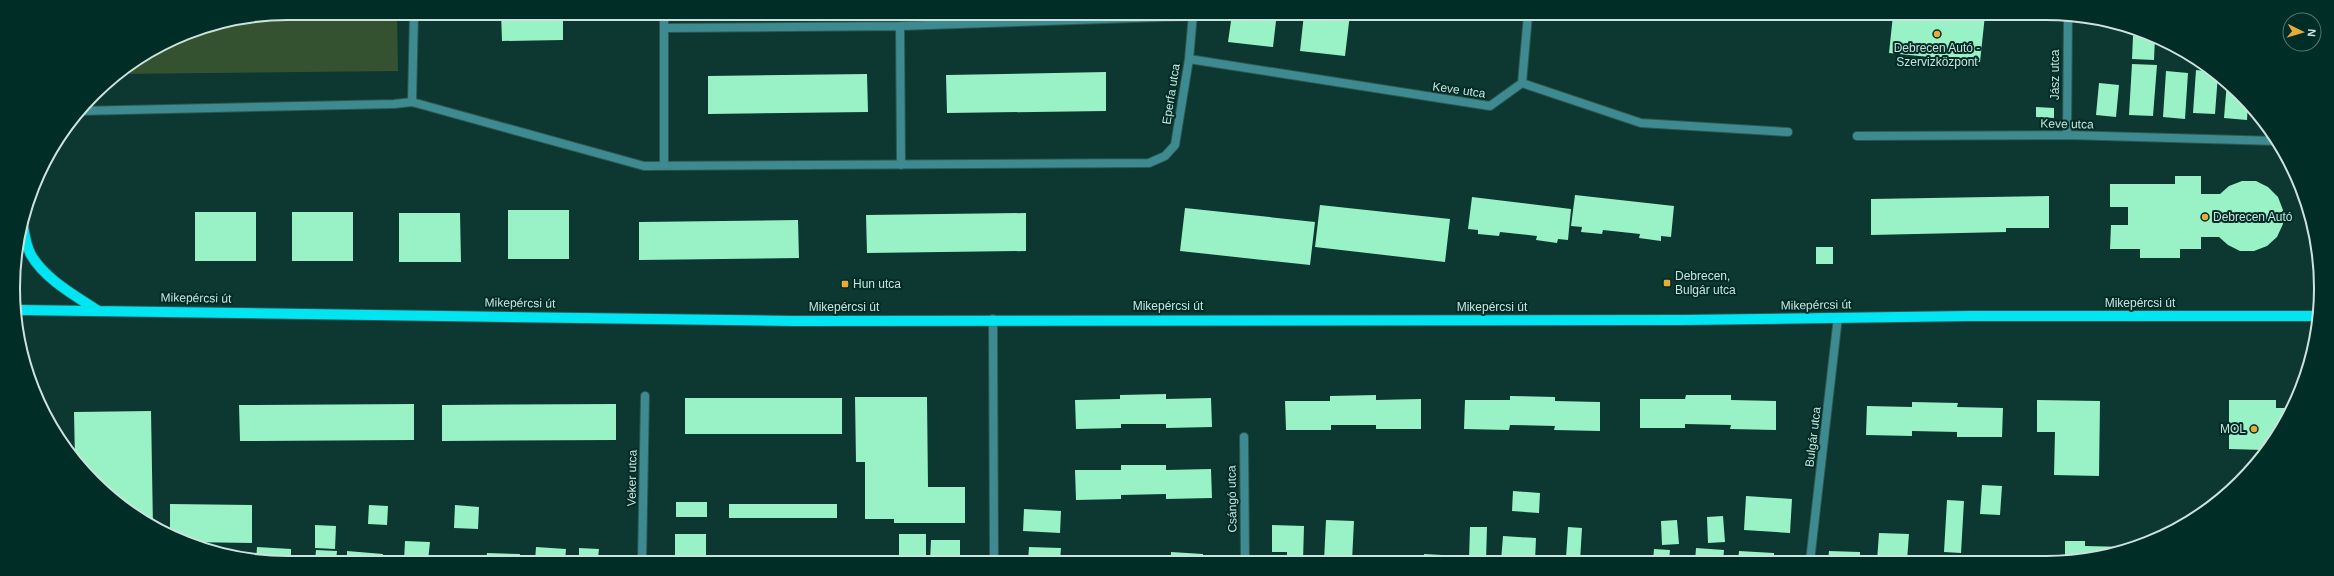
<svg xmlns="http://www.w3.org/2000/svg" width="2334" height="576" font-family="Arial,sans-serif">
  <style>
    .green { fill: #355230 }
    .building { fill: #98f2c5 }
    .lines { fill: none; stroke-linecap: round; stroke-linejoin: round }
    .street-casing { stroke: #2f5650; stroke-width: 10 }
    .primary-casing { stroke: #2f5650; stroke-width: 12 }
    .street { stroke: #3d8a90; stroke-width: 8 }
    .primary { stroke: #00e5f2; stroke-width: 10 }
    .poi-dot { fill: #e8ab37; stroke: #012d27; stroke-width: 1.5 }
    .labels { text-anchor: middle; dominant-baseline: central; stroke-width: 4; stroke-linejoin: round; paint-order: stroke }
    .poi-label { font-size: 12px; fill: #cce2dd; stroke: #012d27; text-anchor: start }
    .street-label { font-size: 12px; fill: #cce2dd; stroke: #012d27 }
    .rim { fill: none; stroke: #cce2dd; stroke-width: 2 }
  </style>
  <rect width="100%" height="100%" fill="#0d3731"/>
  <path class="green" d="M 288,13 L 397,13 L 398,71 L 119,74 L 183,34 L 235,18 Z"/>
  <path class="building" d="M 501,13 L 563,13 L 563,40 L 502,41 Z
    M 1232,14 L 1264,14 L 1263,20 L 1276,21 L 1273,47 L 1228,42 Z
    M 1304,14 L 1350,14 L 1345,56 L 1300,51 Z
    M 1893,15 L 1985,15 L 1980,62 L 1889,53 Z
    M 2133,36 L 2155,37 L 2154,60 L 2132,59 Z
    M 2188,53 L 2199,61 L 2187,60 Z
    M 2132,64 L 2157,65 L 2153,116 L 2129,115 Z
    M 2196,70 L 2214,72 L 2218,74 L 2215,114 L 2193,113 Z
    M 2166,71 L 2188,73 L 2185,119 L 2163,117 Z
    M 1106,72 L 1106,111 L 947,113 L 946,75 Z
    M 867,74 L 868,112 L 708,114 L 708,76 Z
    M 2227,81 L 2248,103 L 2247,120 L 2224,118 Z
    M 2099,83 L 2119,85 L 2116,117 L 2096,115 Z
    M 2036,107 L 2054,108 L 2054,118 L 2036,117 Z
    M 2175,176 L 2201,176 L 2201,194 L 2220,194 L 2229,186 L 2242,181 L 2256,181 L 2268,187 L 2278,197 L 2283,210 L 2283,224 L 2277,237 L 2267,246 L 2254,251 L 2240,251 L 2228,245 L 2219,237 L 2201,237 L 2201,249 L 2180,249 L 2180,258 L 2140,258 L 2140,249 L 2110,249 L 2111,225 L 2128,225 L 2128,207 L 2110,207 L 2110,184 L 2175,184 Z
    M 1575,195 L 1674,206 L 1671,237 L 1661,236 L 1661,241 L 1639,238 L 1640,234 L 1603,230 L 1602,234 L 1581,232 L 1582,227 L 1571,226 Z
    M 2049,196 L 2049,228 L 2006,228 L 2006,232 L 1871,235 L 1871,199 Z
    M 1472,197 L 1571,209 L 1568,240 L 1558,239 L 1557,243 L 1536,240 L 1537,236 L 1500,232 L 1499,236 L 1478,234 L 1478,230 L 1468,229 Z
    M 1320,205 L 1450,219 L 1445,262 L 1315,247 Z
    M 1185,208 L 1315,222 L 1310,265 L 1180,251 Z
    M 508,210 L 569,210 L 569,259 L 508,259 Z
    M 195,212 L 256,212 L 256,261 L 195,261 Z
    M 292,212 L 353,212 L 353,261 L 292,261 Z
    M 399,213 L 460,213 L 461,262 L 399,262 Z
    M 1026,213 L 1026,251 L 867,253 L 866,215 Z
    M 798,220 L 799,258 L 639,260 L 639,222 Z
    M 1816,247 L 1833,247 L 1833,264 L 1816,264 Z
    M 1166,394 L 1166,399 L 1211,398 L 1212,427 L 1166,428 L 1166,424 L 1121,424 L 1121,428 L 1076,429 L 1075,400 L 1120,399 L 1120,395 Z
    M 1376,395 L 1376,400 L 1421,399 L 1421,429 L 1376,429 L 1376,425 L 1331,425 L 1331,430 L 1286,430 L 1285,401 L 1330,401 L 1330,396 Z
    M 1686,395 L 1731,395 L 1731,400 L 1776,401 L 1776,430 L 1730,429 L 1731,425 L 1685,424 L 1685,428 L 1640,428 L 1640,399 L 1685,399 Z
    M 1510,396 L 1555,397 L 1555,401 L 1600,402 L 1600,431 L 1554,430 L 1555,426 L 1510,425 L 1509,430 L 1464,429 L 1465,400 L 1510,400 Z
    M 855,397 L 927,397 L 928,487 L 965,487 L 965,523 L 894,523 L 894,519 L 865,519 L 865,462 L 856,462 Z
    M 685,398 L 842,398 L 842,434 L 685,434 Z
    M 2037,400 L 2100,401 L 2099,476 L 2054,475 L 2055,432 L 2037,432 Z
    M 2229,400 L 2276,400 L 2276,408 L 2293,408 L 2264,450 L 2229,449 Z
    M 1912,402 L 1958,403 L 1957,407 L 2003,408 L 2002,437 L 1957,437 L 1957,432 L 1912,431 L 1912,436 L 1866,435 L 1867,406 L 1912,407 Z
    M 414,404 L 414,440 L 240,441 L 239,405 Z
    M 616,404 L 616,440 L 442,441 L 442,405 Z
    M 151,411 L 153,527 L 107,495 L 75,461 L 74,412 Z
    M 1121,465 L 1166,465 L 1166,470 L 1211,469 L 1212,498 L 1166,499 L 1166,494 L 1121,495 L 1121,499 L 1076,500 L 1075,470 L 1121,470 Z
    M 1982,485 L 2002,486 L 2000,515 L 1980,514 Z
    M 1513,491 L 1540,493 L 1539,513 L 1512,511 Z
    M 1746,496 L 1792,499 L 1790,533 L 1744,530 Z
    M 1947,500 L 1964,501 L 1961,553 L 1944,552 Z
    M 676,502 L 707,502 L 707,517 L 676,517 Z
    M 170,504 L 252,505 L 252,543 L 187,542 L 170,535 Z
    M 729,504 L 837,504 L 837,518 L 729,518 Z
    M 369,505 L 388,506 L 387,525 L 368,524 Z
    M 455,505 L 479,507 L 478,529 L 454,528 Z
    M 1024,509 L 1061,511 L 1060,533 L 1023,531 Z
    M 1723,516 L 1725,542 L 1708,543 L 1707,517 Z
    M 1326,520 L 1354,521 L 1352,561 L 1324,561 Z
    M 1677,520 L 1679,544 L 1662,545 L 1661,521 Z
    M 315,525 L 336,526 L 335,549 L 315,548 Z
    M 1272,525 L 1304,526 L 1303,561 L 1287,561 L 1287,552 L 1272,552 Z
    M 1470,527 L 1487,527 L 1486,561 L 1451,561 L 1451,558 L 1469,559 Z
    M 1568,527 L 1582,528 L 1580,561 L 1547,561 L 1547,557 L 1566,558 Z
    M 1879,533 L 1909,534 L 1907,561 L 1877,561 Z
    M 675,534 L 706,534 L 706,561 L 675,561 Z
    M 899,534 L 926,534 L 926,561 L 899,561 Z
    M 1503,536 L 1536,538 L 1535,561 L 1501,561 Z
    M 931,540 L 960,540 L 960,561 L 930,561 Z
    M 405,541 L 430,542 L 428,561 L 404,561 Z
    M 2065,541 L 2085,541 L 2085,546 L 2128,547 L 2082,561 L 2065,561 Z
    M 257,547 L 291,549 L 291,561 L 256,561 Z
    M 536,547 L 566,549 L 565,561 L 535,561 Z
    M 1029,547 L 1061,548 L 1060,561 L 1028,561 Z
    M 579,548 L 599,549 L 598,558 L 614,561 L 579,561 Z
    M 1696,548 L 1724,550 L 1723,561 L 1695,561 Z
    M 1654,549 L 1670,550 L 1669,561 L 1653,561 Z
    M 316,550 L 337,551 L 336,561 L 315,561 Z
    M 347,551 L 383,554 L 382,561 L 347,561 Z
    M 1739,551 L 1774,553 L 1774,561 L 1738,561 Z
    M 1829,551 L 1860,552 L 1860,561 L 1828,561 Z
    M 1171,552 L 1203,554 L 1203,561 L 1171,561 Z
    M 487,553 L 520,554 L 519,561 L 486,561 Z
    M 1424,554 L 1442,555 L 1442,561 L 1424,561 Z
    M 441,558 L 458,559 L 458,561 L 440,561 Z
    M 1367,558 L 1400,559 L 1400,561 L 1367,561 Z
    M 1601,558 L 1617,559 L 1617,561 L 1601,561 Z"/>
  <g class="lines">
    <g class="street-casing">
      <path id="street" d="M 900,26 L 901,165
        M 664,28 L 900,26 L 1193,16
        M 1189,59 L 1490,106 L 1522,83 L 1641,123 L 1788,132
        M 1522,83 L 1528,15
        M 412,102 L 644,166 L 1149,163 L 1165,156 L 1175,145 L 1189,59 L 1193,14
        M 79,111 L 394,104 L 412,102 L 414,13
        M 2067,135 L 2068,15
        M 1857,136 L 2067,135 L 2277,141
        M 664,166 L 664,14
        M 993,319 L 994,561
        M 1244,437 L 1245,561
        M 642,561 L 645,396
        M 1810,561 L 1838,317"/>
    </g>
    <g class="primary-casing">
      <path id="primary" d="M 22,219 C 24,231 25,244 31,255 C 45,279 74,295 97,310
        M 18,310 L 794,321 L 1682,320 L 1969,316 L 2319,316"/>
    </g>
    <use href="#street" class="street"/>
    <use href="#primary" class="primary"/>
  </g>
  <g class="poi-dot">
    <circle cx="1937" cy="34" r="4"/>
    <circle cx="2205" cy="217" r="4"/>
    <rect x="1663" y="279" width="8" height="8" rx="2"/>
    <rect x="841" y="280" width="8" height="8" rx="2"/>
    <circle cx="2254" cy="429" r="4"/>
  </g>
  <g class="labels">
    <g class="poi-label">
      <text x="1937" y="48" text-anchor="middle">Debrecen Autó -<tspan x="1937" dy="14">Szervizközpont</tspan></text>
      <text x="2213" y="217">Debrecen Autó</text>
      <text x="1675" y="276">Debrecen,<tspan x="1675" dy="14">Bulgár utca</tspan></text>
      <text x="853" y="284">Hun utca</text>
      <text x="2246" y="429" text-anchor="end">MOL</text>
    </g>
    <g class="street-label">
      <text transform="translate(2055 75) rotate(-90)">Jász utca</text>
      <text transform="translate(1459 90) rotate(8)">Keve utca</text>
      <text transform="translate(1171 94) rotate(-81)">Eperfa utca</text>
      <text transform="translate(2067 124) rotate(1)">Keve utca</text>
      <text transform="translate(196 298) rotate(1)">Mikepércsi út</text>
      <text transform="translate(520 303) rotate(1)">Mikepércsi út</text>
      <text x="2140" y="303">Mikepércsi út</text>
      <text transform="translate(1816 305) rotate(-1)">Mikepércsi út</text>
      <text x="1168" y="306">Mikepércsi út</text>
      <text x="844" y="307">Mikepércsi út</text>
      <text x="1492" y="307">Mikepércsi út</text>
      <text transform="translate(1813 437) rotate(-83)">Bulgár utca</text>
      <text transform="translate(632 478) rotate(-89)">Veker utca</text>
      <text transform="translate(1232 499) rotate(-91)">Csángó utca</text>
    </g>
  </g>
  <path d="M0 0H2334V576H0ZM288 20H2046A268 268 0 0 1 2314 288V288A268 268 0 0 1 2046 556H288A268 268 0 0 1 20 288V288A268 268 0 0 1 288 20Z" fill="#012d27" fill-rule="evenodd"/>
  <path class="rim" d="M288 20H2046A268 268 0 0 1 2314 288V288A268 268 0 0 1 2046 556H288A268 268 0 0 1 20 288V288A268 268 0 0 1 288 20Z"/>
  <g transform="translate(2302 32) rotate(95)"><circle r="19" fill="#012d27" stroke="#527570"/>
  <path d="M0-3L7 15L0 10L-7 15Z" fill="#e8ab37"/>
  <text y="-6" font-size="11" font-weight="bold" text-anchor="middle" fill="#cce2dd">N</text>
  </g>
</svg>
